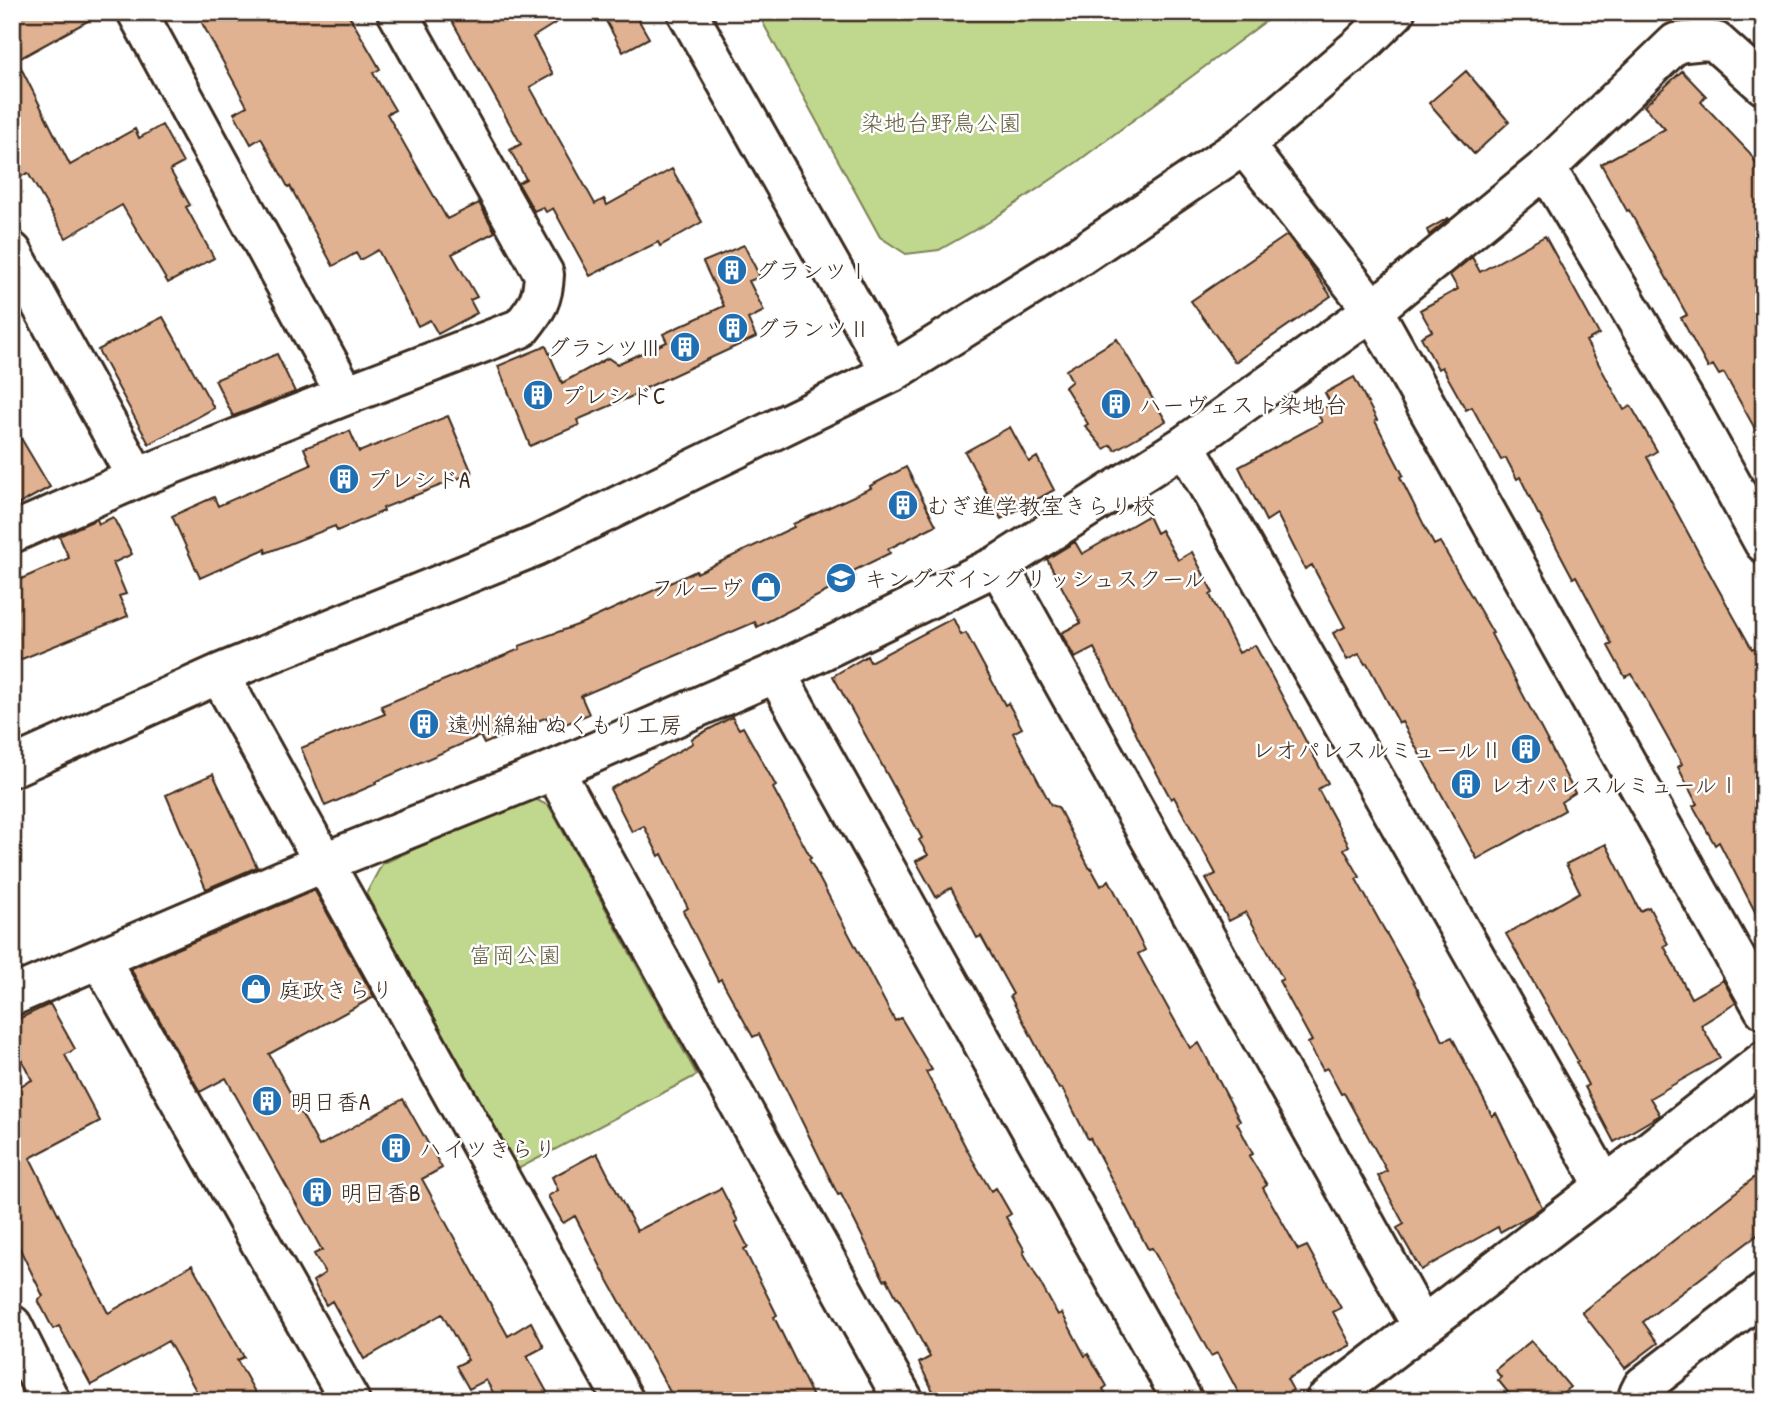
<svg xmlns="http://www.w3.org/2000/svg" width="1776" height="1413" font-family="'Patrick Hand','Klee One',sans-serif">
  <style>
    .green { fill: #c0d88e; stroke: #7e8156; stroke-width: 2 }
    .building { fill: #e0b291; stroke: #3b2a1e; stroke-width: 2 }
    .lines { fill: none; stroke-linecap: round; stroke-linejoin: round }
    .minor-casing { stroke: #3b2a1e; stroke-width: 44 }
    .minor { stroke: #fff; stroke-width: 38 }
    .labels { text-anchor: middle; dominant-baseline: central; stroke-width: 5; stroke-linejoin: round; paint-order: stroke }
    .park-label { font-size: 23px; fill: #635e40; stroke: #fff }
    .poi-label { font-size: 23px; fill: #3b2a1e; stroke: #fff; text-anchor: start }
  </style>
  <rect width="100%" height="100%" fill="#fff"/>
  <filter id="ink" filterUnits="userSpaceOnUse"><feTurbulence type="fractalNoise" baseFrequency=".0143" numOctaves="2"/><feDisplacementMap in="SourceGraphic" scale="14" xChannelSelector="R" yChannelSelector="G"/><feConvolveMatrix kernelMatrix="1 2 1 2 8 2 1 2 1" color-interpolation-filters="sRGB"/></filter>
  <g filter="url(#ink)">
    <path class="green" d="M 757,12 L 1278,12 L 1077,162 L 989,222 L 939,250 L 906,254 L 880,237 Z
      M 529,796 L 549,806 L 697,1075 L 518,1169 L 366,894 L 382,864 Z"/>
    <path class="building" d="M 12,12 L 104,12 L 17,60 L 70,165 L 135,129 L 139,138 L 162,125 L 183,163 L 170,170 L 190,205 L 186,207 L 214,258 L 168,283 L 122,205 L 66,238 L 28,173 L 12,181 Z
      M 196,12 L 347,12 L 380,69 L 373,73 L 395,110 L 387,114 L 447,219 L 479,203 L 495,232 L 452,254 L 477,297 L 470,300 L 477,313 L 438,334 L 430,320 L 418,326 L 378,250 L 360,260 L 356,253 L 333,266 L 290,186 L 288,187 L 261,138 L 251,144 L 234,113 L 247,106 Z
      M 447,12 L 573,12 L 533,37 L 553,74 L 530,87 L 595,204 L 604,199 L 607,205 L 672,169 L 702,222 L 660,246 L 658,242 L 590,276 L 553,208 L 546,212 L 543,207 L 534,211 L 518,183 L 526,179 L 510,150 L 521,144 Z
      M 601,12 L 634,12 L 649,38 L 623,52 Z
      M 1466,71 L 1509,122 L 1474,154 L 1429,103 Z
      M 1682,71 L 1706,96 L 1701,102 L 1750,153 L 1764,177 L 1764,445 L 1724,373 L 1719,375 L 1713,365 L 1708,368 L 1681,318 L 1687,315 L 1629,210 L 1627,211 L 1601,164 L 1665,129 L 1644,106 Z
      M 1448,218 L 1449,219 L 1429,235 L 1427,230 Z
      M 1287,235 L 1308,263 L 1331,296 L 1235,362 L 1191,301 Z
      M 1545,236 L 1599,334 L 1586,341 L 1624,410 L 1631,406 L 1657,451 L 1647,457 L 1716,585 L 1752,649 L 1764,643 L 1764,929 L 1719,842 L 1715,845 L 1693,806 L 1697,804 L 1678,767 L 1682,764 L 1632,674 L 1625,677 L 1608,646 L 1612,644 L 1576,576 L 1573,578 L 1539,514 L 1538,514 L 1520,477 L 1517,479 L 1506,458 L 1501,460 L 1472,407 L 1466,410 L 1442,367 L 1438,369 L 1421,337 L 1432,331 L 1420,310 L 1458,289 L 1450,275 L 1472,257 L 1480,272 Z
      M 744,245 L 760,277 L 749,281 L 764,311 L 748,319 L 756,337 L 646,388 L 647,390 L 577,420 L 579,425 L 530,446 L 498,366 L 546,346 L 562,383 L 608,358 L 617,364 L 667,342 L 663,334 L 724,306 L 703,262 Z
      M 163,317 L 214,408 L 149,444 L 98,350 L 104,347 L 104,346 Z
      M 1117,339 L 1166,421 L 1115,450 L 1111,445 L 1104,449 L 1085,426 L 1088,424 L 1065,387 L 1072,381 L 1066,370 Z
      M 277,354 L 295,392 L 233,416 L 215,380 Z
      M 1354,377 L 1377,420 L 1375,421 L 1403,475 L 1400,477 L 1434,545 L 1440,542 L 1493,633 L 1491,634 L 1575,793 L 1561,802 L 1565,810 L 1477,859 L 1402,722 L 1399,723 L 1367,663 L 1365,664 L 1359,654 L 1347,660 L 1333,633 L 1345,627 L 1312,565 L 1305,569 L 1277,514 L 1266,521 L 1239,467 L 1322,422 L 1317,412 L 1331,404 L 1325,393 Z
      M 448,416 L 472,473 L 383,508 L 384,511 L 337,531 L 335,526 L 266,553 L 265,549 L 200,578 L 172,516 L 214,497 L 218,506 L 311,465 L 304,448 L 350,431 L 359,452 Z
      M 12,423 L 50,487 L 12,508 Z
      M 1010,427 L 1029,462 L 1037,457 L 1054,490 L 1001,519 L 965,452 Z
      M 906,467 L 936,525 L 888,549 L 890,553 L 853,571 L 855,577 L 757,627 L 755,622 L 581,696 L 589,714 L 561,726 L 557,716 L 548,720 L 547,717 L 484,744 L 480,736 L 375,782 L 376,784 L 325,806 L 301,748 L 385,714 L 381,706 L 520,649 L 519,646 L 580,624 L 696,571 L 697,573 L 794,527 L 793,524 L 871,488 L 870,486 Z
      M 1148,516 L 1156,533 L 1161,530 L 1178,560 L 1192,552 L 1213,593 L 1210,595 L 1239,653 L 1255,645 L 1328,783 L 1318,789 L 1349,846 L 1344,849 L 1360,877 L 1356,879 L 1418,990 L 1417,990 L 1443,1041 L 1452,1037 L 1492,1116 L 1496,1113 L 1542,1207 L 1531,1215 L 1500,1232 L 1498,1227 L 1421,1270 L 1397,1228 L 1404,1224 L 1378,1176 L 1387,1171 L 1344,1093 L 1341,1094 L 1327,1068 L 1323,1070 L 1308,1043 L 1312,1041 L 1279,981 L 1283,979 L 1246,912 L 1229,921 L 1206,879 L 1216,874 L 1174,797 L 1171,799 L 1141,744 L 1094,648 L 1075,658 L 1061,633 L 1081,623 L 1047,559 L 1075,542 L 1082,554 Z
      M 113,517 L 132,554 L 113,563 L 126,594 L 119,596 L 128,616 L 12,663 L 12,583 L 69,558 L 59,536 L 97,519 L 99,524 Z
      M 953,618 L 961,635 L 966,633 L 1005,705 L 1008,703 L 1022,728 L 1013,733 L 1051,805 L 1058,807 L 1090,869 L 1091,868 L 1101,886 L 1109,880 L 1145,950 L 1138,954 L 1190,1048 L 1199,1043 L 1240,1121 L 1237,1123 L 1253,1154 L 1249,1156 L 1267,1185 L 1263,1188 L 1298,1250 L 1307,1246 L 1341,1308 L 1333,1312 L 1351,1345 L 1287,1379 L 1293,1390 L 1274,1401 L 1243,1401 L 1217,1353 L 1211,1356 L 1152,1248 L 1148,1249 L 1090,1138 L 1088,1139 L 1062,1088 L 1059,1089 L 1010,996 L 1013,994 L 981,936 L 977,938 L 951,888 L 936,897 L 916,861 L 928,855 L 919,840 L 922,838 L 833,676 L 867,656 L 870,662 Z
      M 732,717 L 739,729 L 743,727 L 776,786 L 773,788 L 811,858 L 809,859 L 895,1021 L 901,1018 L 932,1070 L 926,1072 L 972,1159 L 991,1191 L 996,1188 L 1011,1214 L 1006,1217 L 1025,1251 L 1023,1252 L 1058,1315 L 1062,1313 L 1085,1356 L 1088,1354 L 1107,1386 L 1103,1389 L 1110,1401 L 938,1401 L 919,1363 L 930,1357 L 898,1297 L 897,1298 L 887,1279 L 884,1280 L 841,1194 L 838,1195 L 759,1034 L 753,1037 L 721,979 L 718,981 L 683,911 L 688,908 L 662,854 L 659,856 L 644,826 L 632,832 L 610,789 L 693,743 L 691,739 Z
      M 213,774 L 257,867 L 206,889 L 166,795 Z
      M 1606,844 L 1640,911 L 1649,907 L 1668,944 L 1664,946 L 1691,998 L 1723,980 L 1736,1003 L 1701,1025 L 1720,1058 L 1650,1098 L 1660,1115 L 1614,1142 L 1585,1087 L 1588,1085 L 1576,1062 L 1578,1061 L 1506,934 L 1580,892 L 1566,864 Z
      M 313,891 L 315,891 L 374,997 L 269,1054 L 319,1146 L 403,1099 L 442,1168 L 422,1179 L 508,1336 L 531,1322 L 544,1347 L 527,1356 L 552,1401 L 498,1401 L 486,1380 L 469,1389 L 456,1366 L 468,1360 L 442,1314 L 364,1359 L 332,1301 L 326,1305 L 313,1281 L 325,1273 L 314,1254 L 322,1250 L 226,1078 L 200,1092 L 132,971 L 132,968 Z
      M 50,1004 L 75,1049 L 65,1055 L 100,1121 L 30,1158 L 108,1313 L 192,1265 L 244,1357 L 237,1360 L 260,1401 L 202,1401 L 168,1341 L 91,1385 L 59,1326 L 53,1329 L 38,1300 L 43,1296 L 12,1233 L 12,1090 L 32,1080 L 12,1041 L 12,1022 Z
      M 597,1153 L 637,1231 L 721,1188 L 738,1221 L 735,1222 L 748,1247 L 744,1249 L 777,1315 L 774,1317 L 815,1401 L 675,1401 L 602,1269 L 575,1216 L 563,1223 L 548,1196 L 558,1190 L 552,1177 Z
      M 1764,1170 L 1764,1230 L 1643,1322 L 1658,1343 L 1625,1368 L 1582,1312 Z
      M 1531,1341 L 1570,1387 L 1553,1401 L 1515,1401 L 1498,1380 L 1501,1377 L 1495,1370 Z"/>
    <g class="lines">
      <g class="minor-casing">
        <path id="minor" d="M 137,12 L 346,395
          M 687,12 L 891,373
          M 1244,145 L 1373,310 L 1764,1009
          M 1546,168 L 1694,416 L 1764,543
          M 12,252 L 137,478
          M 1185,445 L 1605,1186
          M 12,533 L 137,478 L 346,395 L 521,328 C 537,308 543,300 544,274 L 397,12
          M 998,565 L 1422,1326
          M 776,673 L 1183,1401
          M 219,674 L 624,1401
          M 12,767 L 219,674 L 536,546 L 891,373 L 1081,255 L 1244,145 L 1361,45 L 1395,12
          M 554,770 L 904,1401
          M 100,959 L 350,1401
          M 12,996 L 325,862 L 554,770 L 776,673 L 998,565 L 1185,445 L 1373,310 L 1546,168 L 1676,43 L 1705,40 L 1716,42 L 1764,85
          M 12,1325 L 50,1401
          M 1325,1401 L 1605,1186 L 1764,1061
          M 1639,1401 L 1639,1394 L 1643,1386 L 1764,1293"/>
      </g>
      <use href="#minor" class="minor"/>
    </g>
  </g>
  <defs>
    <g id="building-disc" transform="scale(1.575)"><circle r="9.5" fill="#1f6fb2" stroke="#fff"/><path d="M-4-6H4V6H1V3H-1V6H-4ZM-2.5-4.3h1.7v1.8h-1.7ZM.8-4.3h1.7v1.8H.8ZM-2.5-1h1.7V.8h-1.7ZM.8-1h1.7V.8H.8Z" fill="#fff"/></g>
    <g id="school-disc" transform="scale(1.575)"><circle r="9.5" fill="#1f6fb2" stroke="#fff"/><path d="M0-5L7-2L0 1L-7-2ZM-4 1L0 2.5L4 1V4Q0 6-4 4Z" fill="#fff"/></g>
    <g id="shop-disc" transform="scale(1.575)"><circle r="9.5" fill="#1f6fb2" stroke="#fff"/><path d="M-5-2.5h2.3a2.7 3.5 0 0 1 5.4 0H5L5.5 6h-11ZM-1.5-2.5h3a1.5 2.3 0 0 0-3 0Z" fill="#fff"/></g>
  </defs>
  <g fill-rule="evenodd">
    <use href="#building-disc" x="732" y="270"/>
    <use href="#building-disc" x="733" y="328"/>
    <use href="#building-disc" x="685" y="347"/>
    <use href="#building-disc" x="538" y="395"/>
    <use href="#building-disc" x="1116" y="404"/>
    <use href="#building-disc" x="344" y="479"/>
    <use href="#building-disc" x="903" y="505"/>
    <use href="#school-disc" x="841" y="578"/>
    <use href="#shop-disc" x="766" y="587"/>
    <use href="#building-disc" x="424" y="724"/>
    <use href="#building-disc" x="1526" y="749"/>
    <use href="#building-disc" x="1466" y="784"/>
    <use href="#shop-disc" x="256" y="989"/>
    <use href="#building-disc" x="267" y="1101"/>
    <use href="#building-disc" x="396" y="1148"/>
    <use href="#building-disc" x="317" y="1192"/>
  </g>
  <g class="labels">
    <g class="park-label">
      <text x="941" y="122">染地台野鳥公園</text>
      <text x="515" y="954">富岡公園</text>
    </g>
    <g class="poi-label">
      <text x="755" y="270">グランツⅠ</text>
      <text x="756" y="328">グランツⅡ</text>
      <text x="662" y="347" text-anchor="end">グランツⅢ</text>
      <text x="561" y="395">プレシドC</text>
      <text x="1139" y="404">ハーヴェスト染地台</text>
      <text x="367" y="479">プレシドA</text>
      <text x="926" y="505">むぎ進学教室きらり校</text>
      <text x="864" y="578">キングズイングリッシュスクール</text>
      <text x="743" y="587" text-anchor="end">フルーヴ</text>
      <text x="447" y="724">遠州綿紬 ぬくもり工房</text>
      <text x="1503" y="749" text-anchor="end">レオパレスルミュールⅡ</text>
      <text x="1489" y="784">レオパレスルミュールⅠ</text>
      <text x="279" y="989">庭政きらり</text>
      <text x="290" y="1101">明日香A</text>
      <text x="419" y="1148">ハイツきらり</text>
      <text x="340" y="1192">明日香B</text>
    </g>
  </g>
  <rect width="1776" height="1413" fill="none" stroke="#fff" stroke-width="42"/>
  <rect x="21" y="21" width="1734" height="1371" fill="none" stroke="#3b2a1e" stroke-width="2.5" filter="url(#ink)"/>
</svg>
